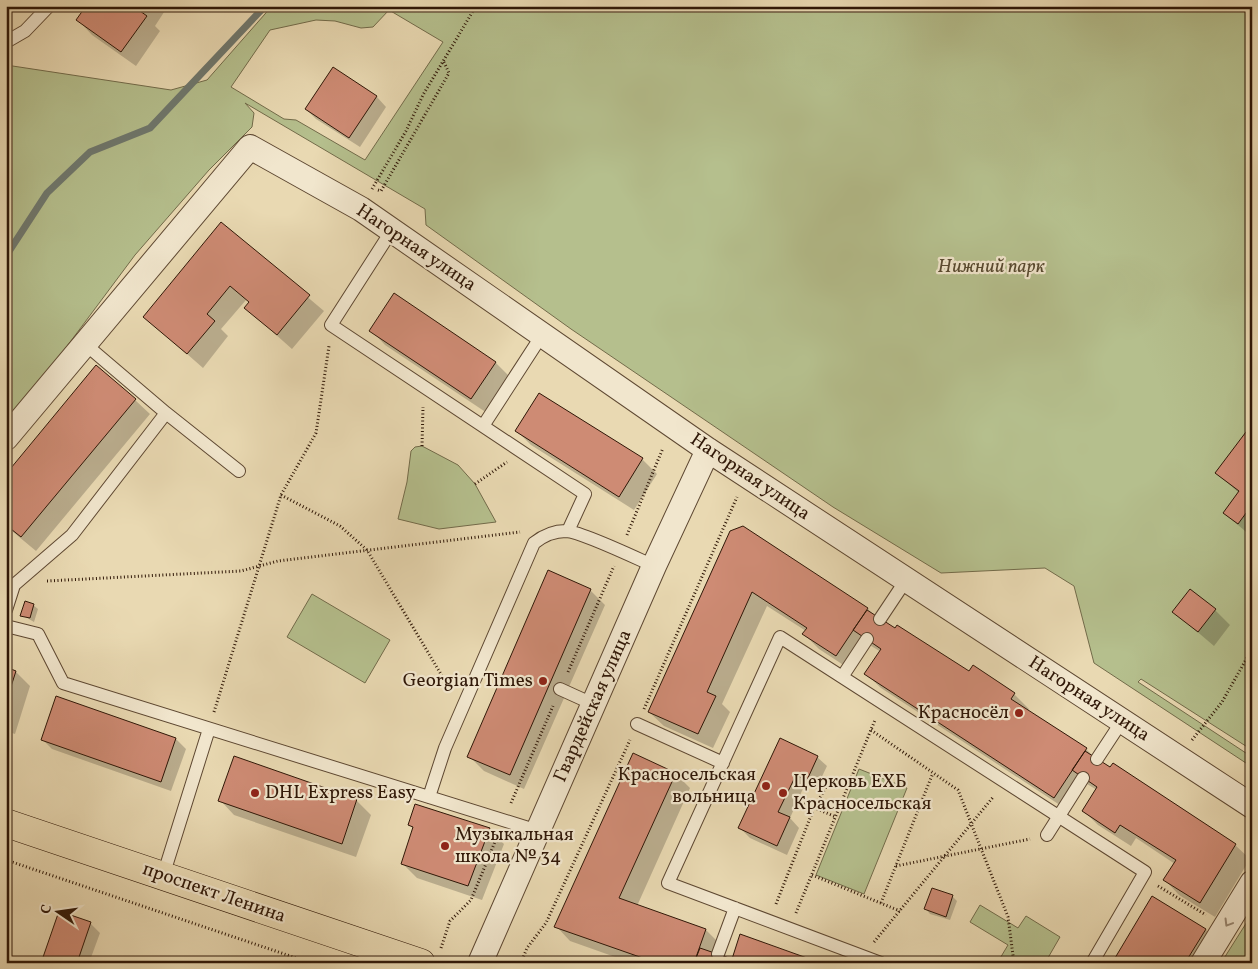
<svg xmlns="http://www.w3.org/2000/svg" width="1258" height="969" font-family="Vollkorn,serif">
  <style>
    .green { fill: #b5bf8d; stroke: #726b4a; fill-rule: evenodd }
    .shadow { fill: #0003 }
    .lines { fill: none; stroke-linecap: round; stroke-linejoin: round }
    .stream { stroke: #6f786e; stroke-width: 7 }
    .building { fill: #ce8b74; stroke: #2f1707 }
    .service-casing { stroke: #5e4832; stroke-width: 14 }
    .minor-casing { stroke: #5e4832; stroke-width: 26 }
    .primary-casing { stroke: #2f1707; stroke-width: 29 }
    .path { stroke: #2f1707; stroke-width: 3; stroke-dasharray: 1 2.5; stroke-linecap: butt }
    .service { stroke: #f1e6cd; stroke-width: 12 }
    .minor { stroke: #f1e6cd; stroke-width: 24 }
    .primary { stroke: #e9d9b2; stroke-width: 28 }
    .oneway { stroke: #9a8974 }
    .poi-dot { fill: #8f2418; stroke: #f1e6cd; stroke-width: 2 }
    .labels { text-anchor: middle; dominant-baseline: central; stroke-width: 4.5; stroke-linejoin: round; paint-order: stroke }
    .street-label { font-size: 19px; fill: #2f1707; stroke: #f1e6cd }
    .park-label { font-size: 19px; font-style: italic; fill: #57492f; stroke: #f1e6cd }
    .poi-label { font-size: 19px; fill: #2f1707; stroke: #f1e6cd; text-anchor: end }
  </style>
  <rect width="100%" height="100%" fill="#e9d9b2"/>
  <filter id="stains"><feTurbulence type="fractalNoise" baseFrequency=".004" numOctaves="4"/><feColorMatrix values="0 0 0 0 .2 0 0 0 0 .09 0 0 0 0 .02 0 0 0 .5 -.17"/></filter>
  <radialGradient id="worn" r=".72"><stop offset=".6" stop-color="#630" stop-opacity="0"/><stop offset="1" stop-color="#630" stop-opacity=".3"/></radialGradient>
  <path class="green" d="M 272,6 L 1252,6 L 1252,750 L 1141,679 L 1138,682 L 1252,757 L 1252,767 L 1094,663 L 1074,586 L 1045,568 L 941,573 L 833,507 L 571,329 L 426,225 L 425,209 L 245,103 L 254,113 L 252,127 L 209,170 L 135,255 L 6,428 L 6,65 L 171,90 L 207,80 ZM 389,10 L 443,42 L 365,160 L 296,120 L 284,119 L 231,87 L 270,30 L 316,20 L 335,21 L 361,28 L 373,27 Z
    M 422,446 L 458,465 L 475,484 L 496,522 L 439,529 L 398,519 L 407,482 L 411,451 L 415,447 Z
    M 312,594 L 390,640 L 365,683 L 287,637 Z
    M 859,769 L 907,788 L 864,894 L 816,875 Z
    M 980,905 L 1018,928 L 1026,916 L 1060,937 L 1045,963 L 1003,963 L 999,960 L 1008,945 L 970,922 Z
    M 1252,914 L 1252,963 L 1221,963 Z"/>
  <path class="shadow" d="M 87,6 L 168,6 L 155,26 L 160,31 L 136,66 L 92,35 L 78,20 Z
    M 333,68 L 377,97 L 386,107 L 360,147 L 316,119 L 306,109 Z
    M 221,224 L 324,311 L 292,349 L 246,308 L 250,303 L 246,300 L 221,329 L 228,336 L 203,368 L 145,317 Z
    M 394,295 L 496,363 L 510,377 L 487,413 L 385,345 L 371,330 Z
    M 539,394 L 642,459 L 657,474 L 634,510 L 531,445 L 517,431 Z
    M 135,400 L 150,414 L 36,551 L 6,526 L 6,476 Z
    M 1252,426 L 1252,537 L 1224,513 L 1239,493 L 1217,473 Z
    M 731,532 L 868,609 L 878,619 L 970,673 L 1014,694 L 1029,709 L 1027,711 L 1086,749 L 1097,760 L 1235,845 L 1250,859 L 1215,917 L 1179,895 L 1165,880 L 1175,864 L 1136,838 L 1131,846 L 1098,825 L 1083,810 L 1097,790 L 1087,784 L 1069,811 L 881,688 L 866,674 L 881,652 L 868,644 L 851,670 L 819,649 L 804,634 L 806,631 L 767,606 L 722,704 L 730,712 L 713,748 L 664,726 L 649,712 Z
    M 590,590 L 605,605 L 524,789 L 484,771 L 469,756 Z
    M 33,605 L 38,609 L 34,622 L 22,615 Z
    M 1215,610 L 1230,625 L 1214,646 L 1174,612 Z
    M 6,669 L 16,672 L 30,686 L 15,734 L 6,731 Z
    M 57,697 L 176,739 L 186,749 L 171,791 L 52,749 L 42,739 Z
    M 780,740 L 817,757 L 827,766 L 816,789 L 805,784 L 790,818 L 799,828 L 787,855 L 750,838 L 740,828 Z
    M 634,755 L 676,774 L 690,788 L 637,906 L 706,930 L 720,944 L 717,955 L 732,960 L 817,963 L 632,963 L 570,941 L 556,926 Z
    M 220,800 L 356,800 L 371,815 L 356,857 L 234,815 Z
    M 410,825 L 489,829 L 504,844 L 482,900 L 417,878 L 402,863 L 414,829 Z
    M 952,896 L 957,901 L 950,920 L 930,914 L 926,909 Z
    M 1152,898 L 1206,930 L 1225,949 L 1216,963 L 1113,963 Z
    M 90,923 L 100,933 L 89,963 L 42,963 Z"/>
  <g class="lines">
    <path class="stream" d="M 6,256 L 47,193 L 90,152 L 150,128 L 265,6"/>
  </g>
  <path class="building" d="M 86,6 L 143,6 L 140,11 L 147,16 L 121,52 L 76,20 Z
    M 333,67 L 377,96 L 349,138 L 305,109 Z
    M 221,222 L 310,295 L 277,335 L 244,308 L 249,302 L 230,286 L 207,314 L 215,321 L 187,354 L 143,317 Z
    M 394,293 L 496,362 L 471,399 L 369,331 Z
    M 96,365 L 136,399 L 21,537 L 6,525 L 6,474 Z
    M 539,393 L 643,458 L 619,497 L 515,431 Z
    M 1252,424 L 1252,505 L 1238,524 L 1223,513 L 1239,491 L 1215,473 Z
    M 743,526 L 868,608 L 836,656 L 802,634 L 807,628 L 752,592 L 707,692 L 716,696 L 698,734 L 648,712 L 730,531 Z
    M 548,570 L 591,589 L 510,775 L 467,757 Z
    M 1190,589 L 1216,609 L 1198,632 L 1172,612 Z
    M 25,601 L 34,604 L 30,618 L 20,616 Z
    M 867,610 L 895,628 L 897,625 L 969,671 L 973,665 L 1015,693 L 1011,699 L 1087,748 L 1054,798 L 864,674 L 881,649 L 853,630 Z
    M 6,667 L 16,671 L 6,702 Z
    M 56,696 L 176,738 L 161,782 L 41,740 Z
    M 780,738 L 818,756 L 807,780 L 796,775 L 778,812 L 790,817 L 777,846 L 738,828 Z
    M 1085,751 L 1110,767 L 1113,763 L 1236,844 L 1200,903 L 1163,880 L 1176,860 L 1120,825 L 1115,833 L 1082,811 L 1097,787 L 1072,770 Z
    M 633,753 L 676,773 L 619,898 L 706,929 L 694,963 L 657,963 L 554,927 Z
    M 234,756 L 357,799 L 342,844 L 218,801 Z
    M 415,804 L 490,828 L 468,886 L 401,864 L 413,827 L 408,825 Z
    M 932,888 L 953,895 L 946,917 L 924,909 Z
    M 1152,896 L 1206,929 L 1185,963 L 1112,963 Z
    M 59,911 L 91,922 L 77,963 L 41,963 Z
    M 740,934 L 821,963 L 694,963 L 700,948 L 732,959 Z"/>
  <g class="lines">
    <g class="service-casing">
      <path id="service" d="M 6,42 L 25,31 L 49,6
        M 392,230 L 331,325 L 585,494 L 568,531
        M 85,344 L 166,413 L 239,471
        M 483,426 L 542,335
        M 6,610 L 14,585 L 72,535 L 166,413
        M 880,619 L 906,580
        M 6,626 L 38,634 L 63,683 L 538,831
        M 842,677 L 867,639
        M 560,689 L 593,704
        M 637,724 L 723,763
        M 1097,759 L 1122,721
        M 429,797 L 445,748 L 534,543 C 544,535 553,531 566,531 C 582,532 636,558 654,566
        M 1047,835 L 1083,778
        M 163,876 L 209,729
        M 718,954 L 735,908
        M 881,963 L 668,883 L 780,637 L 1145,872 L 1092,963"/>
    </g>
    <g class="minor-casing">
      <path id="minor" d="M 6,438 L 250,147 L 361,209 L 708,450 L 1252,806
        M 480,963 L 654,566 L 708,450
        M 1203,963 L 1252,883"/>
    </g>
    <g class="primary-casing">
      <path id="primary" d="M 6,823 L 421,963"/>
    </g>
    <path class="path" d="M 372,189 L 406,131 L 423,95 L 476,6
      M 378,190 L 381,191 L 449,73 L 444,62
      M 422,446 L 423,407
      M 475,484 L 507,462
      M 281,495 L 340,526 L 367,550 L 451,691
      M 627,535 L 663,448
      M 47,581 L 241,571 L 278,561 L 520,532
      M 568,672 L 614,566
      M 644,709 L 737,497
      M 214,712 L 281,495 L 316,433 L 329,346
      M 871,730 L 958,790 L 1008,917 L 1014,963
      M 1192,740 L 1222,702 L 1252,649
      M 801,802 L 836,817
      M 511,803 L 553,706
      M 6,860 L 311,963
      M 896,866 L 1030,839
      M 812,875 L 900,911
      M 1158,886 L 1206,915
      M 881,903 L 933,773
      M 776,904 L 814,808 L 831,778
      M 796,913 L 875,720
      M 874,942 L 994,796
      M 441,948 L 450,921 L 471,900 L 497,837
      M 521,963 L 527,948 L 546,923 L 630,740"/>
    <use href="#service" class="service"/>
    <use href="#minor" class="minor"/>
    <use href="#primary" class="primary"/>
  </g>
  <defs><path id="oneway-chevron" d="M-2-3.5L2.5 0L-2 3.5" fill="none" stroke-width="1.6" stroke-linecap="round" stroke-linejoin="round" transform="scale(1.25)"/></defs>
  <use class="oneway" href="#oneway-chevron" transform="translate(1228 923) rotate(121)"/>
  <g class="poi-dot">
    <circle cx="543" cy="681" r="5"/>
    <circle cx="1019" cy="713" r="5"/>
    <circle cx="766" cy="786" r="5"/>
    <circle cx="255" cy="793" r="5"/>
    <circle cx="783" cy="793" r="5"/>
    <circle cx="445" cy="846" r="5"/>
  </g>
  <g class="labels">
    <g class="street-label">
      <text transform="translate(416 248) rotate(34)">Нагорная улица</text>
      <text transform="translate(750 477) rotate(34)">Нагорная улица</text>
      <text transform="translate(1089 699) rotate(33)">Нагорная улица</text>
      <text transform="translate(593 706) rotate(-66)">Гвардейская улица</text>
      <text transform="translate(214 893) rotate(19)">проспект Ленина</text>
    </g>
    <g class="park-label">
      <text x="991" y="267">Нижний парк</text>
    </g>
    <g class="poi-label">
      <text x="533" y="681">Georgian Times</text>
      <text x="1009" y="713">Красносёл</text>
      <text x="756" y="775">Красносельская<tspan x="756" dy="22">вольница</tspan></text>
      <text x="793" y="782" text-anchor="start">Церковь ЕХБ<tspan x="793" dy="22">Красносельская</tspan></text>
      <text x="265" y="793" text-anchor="start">DHL Express Easy</text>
      <text x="455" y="835" text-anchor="start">Музыкальная<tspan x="455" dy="22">школа № 34</tspan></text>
    </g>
  </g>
  <rect width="1258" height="969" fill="none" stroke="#e9d9b2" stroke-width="25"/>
  <rect x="8" y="8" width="1243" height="954" fill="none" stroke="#2f1707" stroke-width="2.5"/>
  <rect x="12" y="12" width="1233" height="944" fill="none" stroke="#2f1707"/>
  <g transform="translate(58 912) rotate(283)" stroke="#f1e6cd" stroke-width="4" paint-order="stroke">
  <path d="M0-4L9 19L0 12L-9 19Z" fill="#2f1707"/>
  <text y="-8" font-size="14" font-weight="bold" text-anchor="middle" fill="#2f1707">С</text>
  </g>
  <rect width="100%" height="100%" filter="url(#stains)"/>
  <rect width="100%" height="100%" fill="url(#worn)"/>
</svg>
